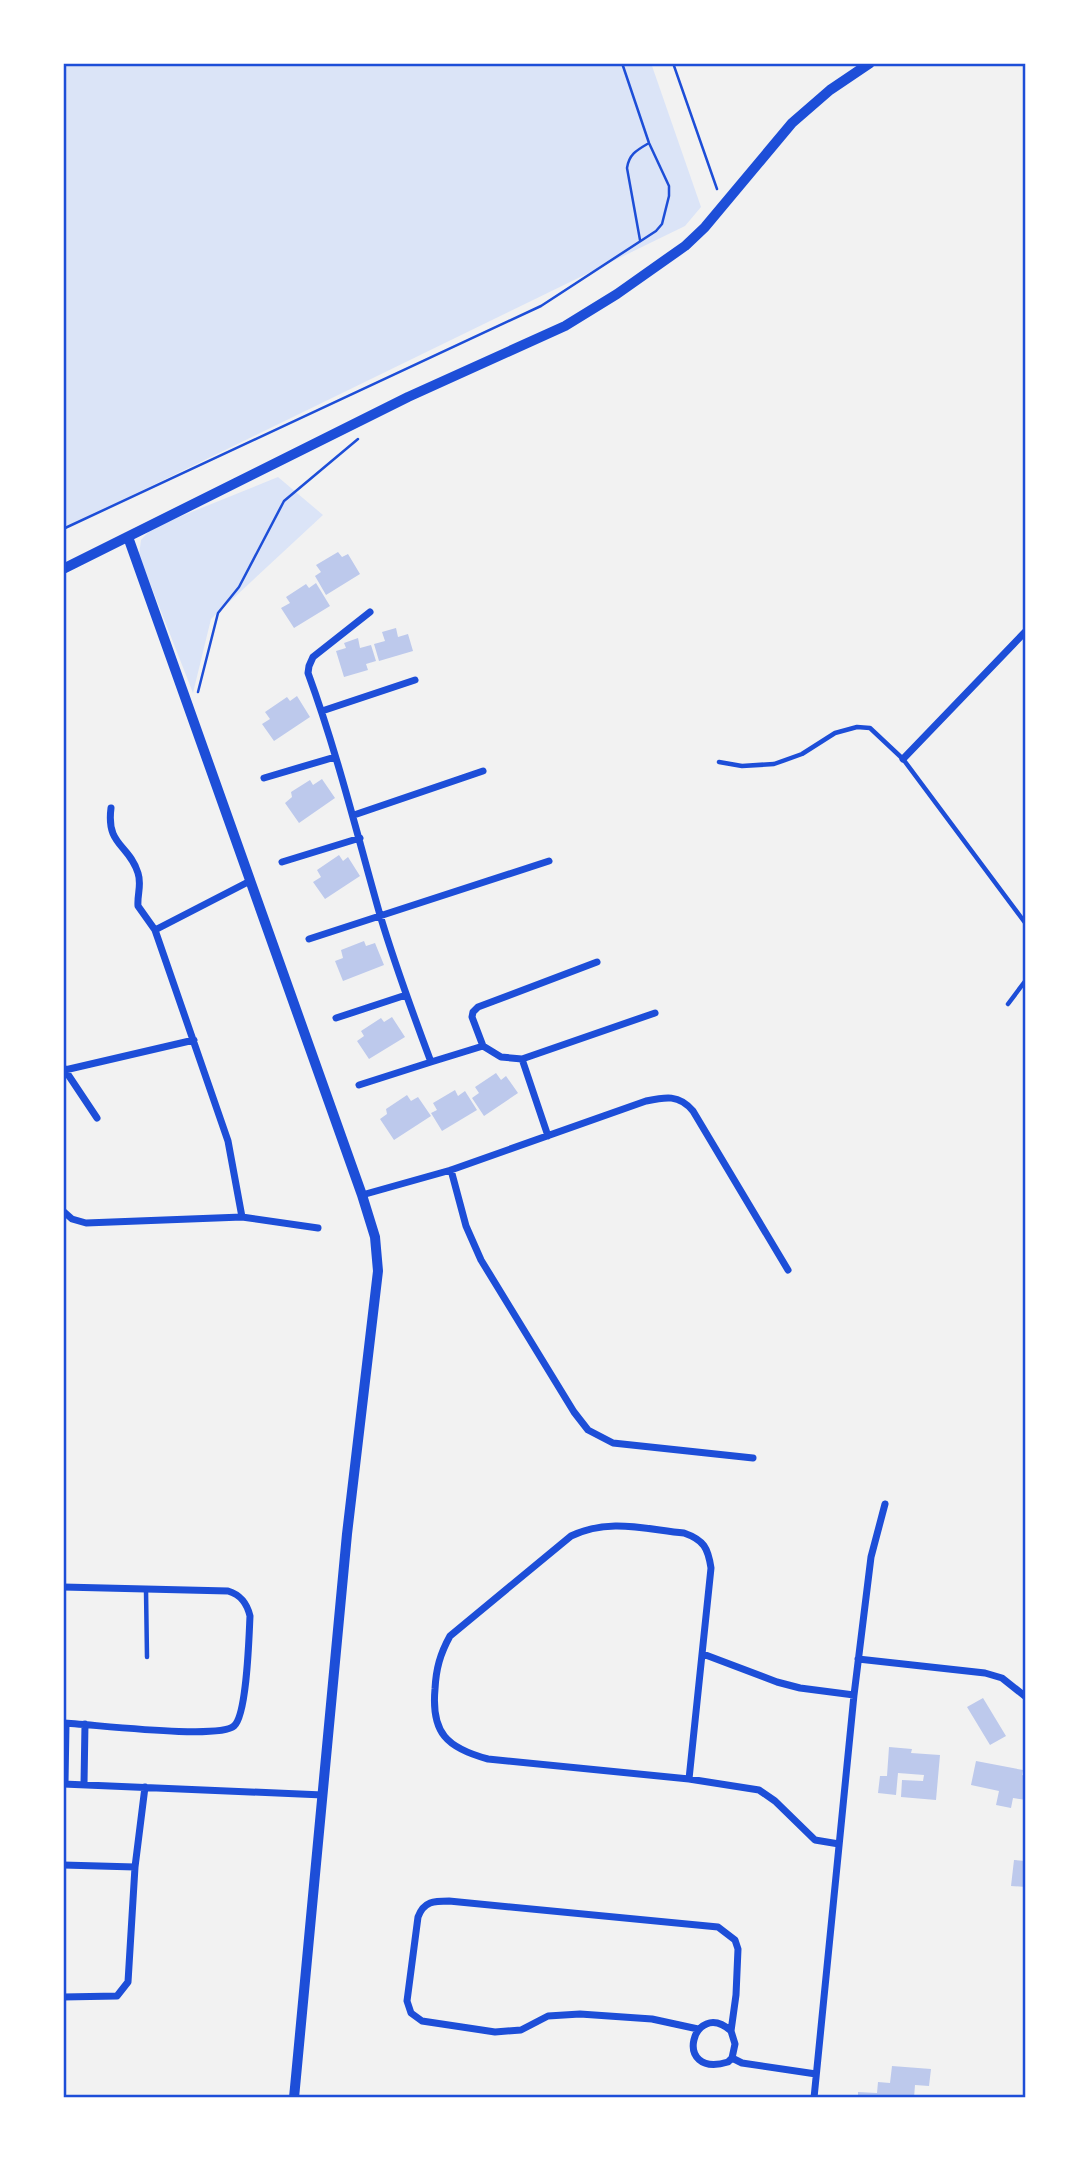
<svg xmlns="http://www.w3.org/2000/svg" width="1089" height="2161" font-family="Inter,sans-serif">
  <style>
    .green { fill: #dbe4f7 }
    .building { fill: #bdc9ec }
    .lines { fill: none; stroke-linecap: round; stroke-linejoin: round }
    .path { stroke: #1d4ed8; stroke-width: 2.5 }
    .service { stroke: #1d4ed8; stroke-width: 4.5 }
    .minor { stroke: #1d4ed8; stroke-width: 7 }
    .tertiary { stroke: #1d4ed8; stroke-width: 10 }
    .neatline { fill: none; stroke: #1d4ed8; stroke-width: 2.5 }
  </style>
  <rect width="100%" height="100%" fill="#f2f2f2"/>
  <path class="green" d="M 63,63 L 651,63 L 701,207 L 685,226 L 63,529 Z
    M 278,477 L 323,515 L 211,619 L 193,693 L 139,555 L 141,540 L 152,528 Z"/>
  <path class="building" d="M 338,552 L 342,557 L 348,554 L 360,574 L 326,595 L 315,576 L 321,572 L 316,565 Z
    M 316,583 L 330,606 L 294,628 L 281,608 L 290,603 L 286,597 L 306,584 L 309,588 Z
    M 396,628 L 398,637 L 408,634 L 413,651 L 379,661 L 374,644 L 385,641 L 382,632 Z
    M 358,638 L 360,648 L 371,645 L 376,661 L 366,664 L 368,670 L 344,677 L 336,651 L 346,648 L 344,643 Z
    M 297,696 L 310,717 L 274,741 L 262,724 L 270,719 L 265,712 L 287,697 L 290,701 Z
    M 322,779 L 335,798 L 299,823 L 285,803 L 292,797 L 291,792 L 310,780 L 313,785 Z
    M 339,855 L 343,861 L 348,857 L 360,876 L 325,899 L 313,882 L 321,877 L 317,870 Z
    M 364,941 L 366,946 L 375,943 L 384,965 L 343,981 L 335,961 L 343,958 L 341,950 Z
    M 392,1017 L 405,1037 L 369,1059 L 357,1041 L 364,1036 L 361,1031 L 381,1018 L 384,1022 Z
    M 496,1073 L 501,1080 L 506,1076 L 518,1093 L 484,1116 L 472,1098 L 479,1093 L 475,1087 Z
    M 455,1090 L 458,1096 L 465,1091 L 477,1110 L 442,1131 L 431,1113 L 437,1110 L 433,1103 Z
    M 407,1095 L 411,1101 L 418,1097 L 431,1116 L 394,1140 L 380,1119 L 387,1114 L 386,1109 Z
    M 983,1698 L 1006,1736 L 990,1745 L 967,1707 Z
    M 889,1747 L 912,1749 L 911,1753 L 940,1755 L 936,1800 L 901,1797 L 902,1780 L 923,1781 L 924,1775 L 898,1773 L 896,1795 L 878,1793 L 880,1776 L 887,1776 Z
    M 976,1761 L 1023,1770 L 1022,1775 L 1026,1776 L 1026,1800 L 1013,1798 L 1011,1808 L 996,1805 L 999,1791 L 971,1785 Z
    M 1014,1860 L 1026,1861 L 1026,1887 L 1011,1886 Z
    M 892,2066 L 931,2069 L 929,2086 L 915,2085 L 914,2098 L 858,2098 L 858,2092 L 877,2093 L 878,2082 L 890,2083 Z"/>
  <g class="lines">
    <path class="path" d="M 673,63 L 717,189
      M 640,240 L 627,168 C 629,154 637,150 649,143
      M 63,529 L 541,306 L 656,231 L 662,224 L 669,196 L 669,186 L 649,143 L 622,63
      M 198,692 L 218,613 L 239,587 L 284,501 L 358,439"/>
    <path class="service" d="M 719,762 L 742,766 L 774,764 L 802,754 L 835,733 L 857,727 L 870,728 L 903,759 L 1026,924
      M 1008,1004 L 1026,980
      M 146,1590 L 147,1657"/>
    <path class="minor" d="M 370,612 L 313,657 L 309,666 L 308,673 C 337,752 357,834 380,915 C 395,965 413,1014 431,1062 L 483,1046 L 501,1057 L 522,1059 L 548,1136
      M 322,711 L 415,680
      M 903,759 L 1026,631
      M 264,778 L 335,757
      M 354,815 L 483,771
      M 282,862 L 360,838
      M 155,930 L 250,881
      M 309,939 L 549,861
      M 336,1018 L 406,995
      M 483,1046 L 472,1017 L 473,1012 L 478,1007 L 597,962
      M 522,1059 L 655,1013
      M 63,1067 L 97,1118
      M 65,1070 L 194,1040
      M 359,1085 L 431,1062
      M 451,1170 L 466,1226 L 481,1260 L 574,1412 L 588,1430 L 613,1443 L 753,1458
      M 362,1195 L 451,1170 L 646,1101 C 665,1097 679,1094 693,1111 L 788,1270
      M 63,1211 L 72,1219 L 86,1223 L 242,1217 L 228,1141 L 155,930 L 138,906 C 137,894 142,885 138,873 C 129,844 106,846 111,808
      M 242,1217 L 318,1228
      M 63,1587 L 228,1591 C 241,1595 247,1603 250,1616 C 249,1636 247,1715 234,1726 C 218,1740 91,1724 63,1723
      M 703,1654 L 777,1682 L 800,1688 L 854,1695
      M 858,1659 L 985,1673 L 1002,1678 L 1026,1697
      M 689,1779 L 711,1568 C 708,1548 704,1540 684,1533 C 644,1529 609,1518 571,1536 L 450,1636 C 440,1654 436,1669 435,1689 C 431,1733 447,1748 488,1759 L 689,1779 L 759,1790 L 775,1801 L 815,1840 L 839,1844
      M 63,1784 L 323,1795
      M 65,1784 L 66,1724
      M 84,1784 L 85,1724
      M 63,1865 L 135,1867
      M 63,1997 L 117,1996 L 128,1982 L 135,1867 L 145,1787
      M 698,2029 L 652,2019 L 580,2014 L 548,2016 L 521,2030 L 495,2032 L 422,2021 L 411,2013 L 407,2001 L 418,1917 C 424,1901 434,1901 449,1901 L 718,1927 L 735,1940 L 738,1949 L 736,1995 L 731,2031 L 735,2044 L 732,2058 L 728,2062 C 671,2079 693,1997 731,2031
      M 732,2058 L 742,2063 L 816,2074
      M 814,2098 L 854,1695 L 871,1557 L 885,1504"/>
    <path class="tertiary" d="M 128,537 L 362,1195 L 375,1237 L 378,1271 L 347,1534 L 294,2098
      M 63,569 L 408,397 L 565,326 L 617,294 L 685,246 L 705,227 L 792,123 L 830,90 L 870,63"/>
  </g>
  <rect width="1089" height="2161" fill="none" stroke="#ffffff" stroke-width="130"/>
  <rect x="65" y="65" width="959" height="2031" class="neatline"/>
</svg>
